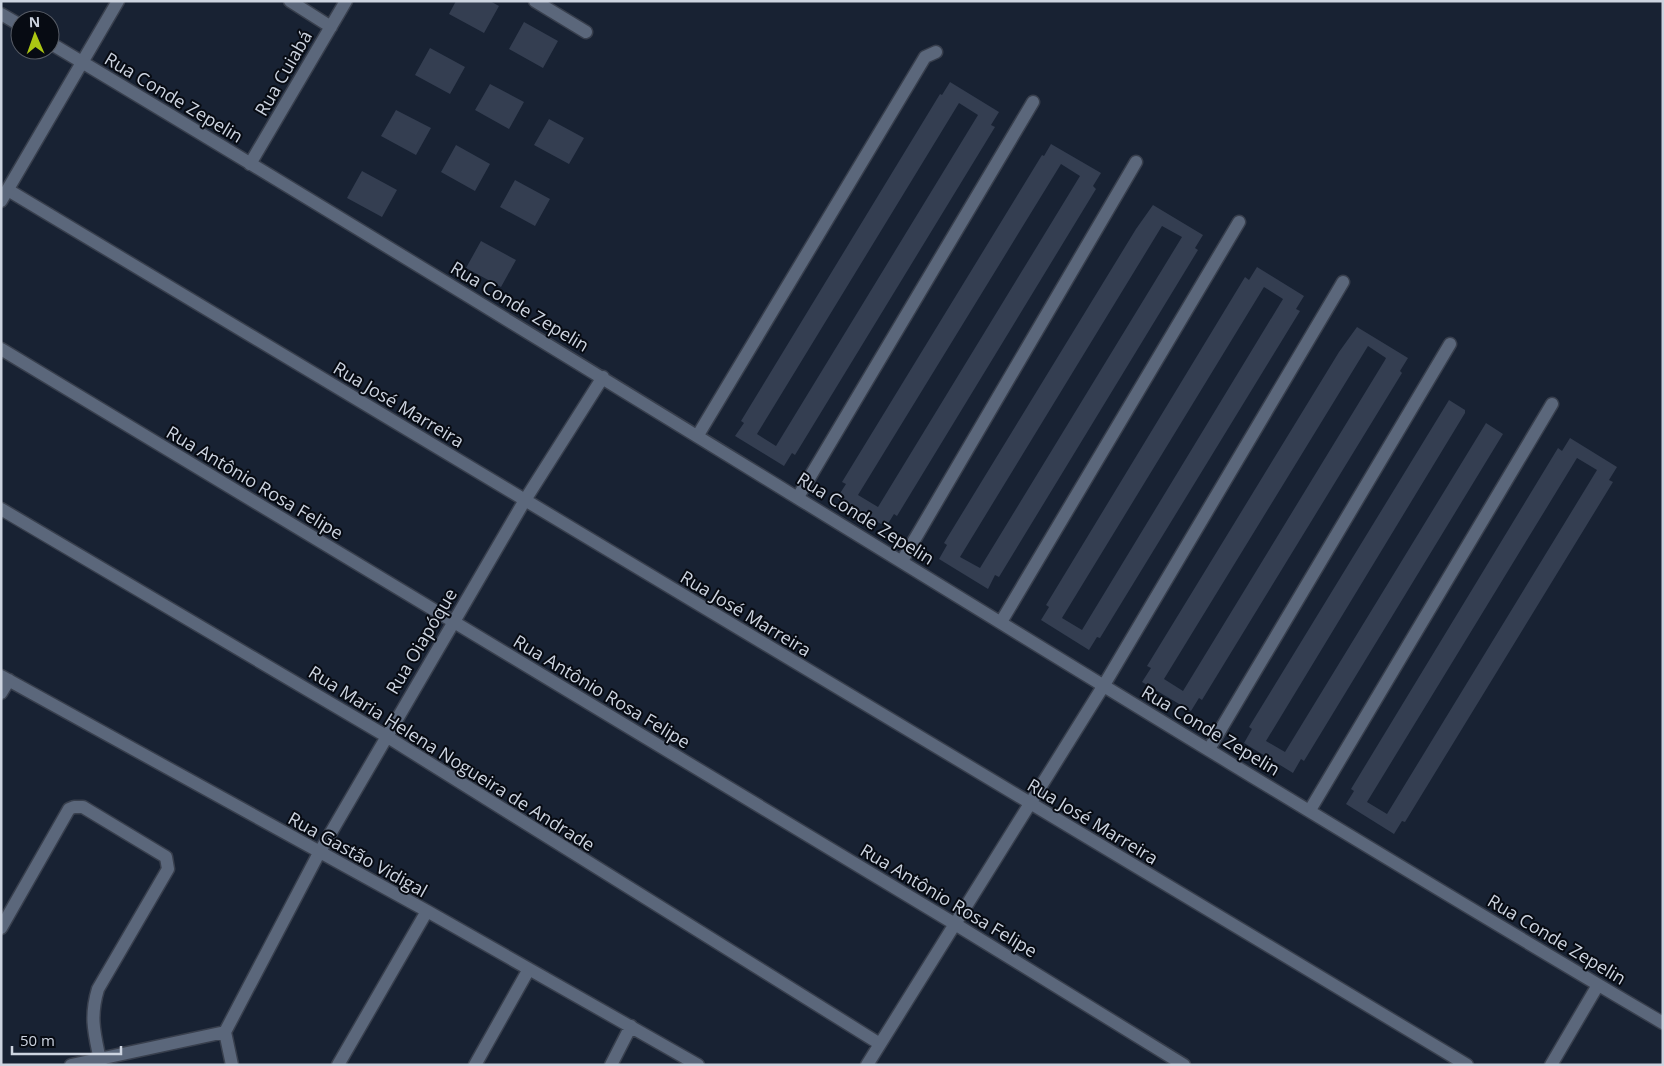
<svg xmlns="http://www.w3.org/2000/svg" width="1664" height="1066" font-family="'Open Sans',sans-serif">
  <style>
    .building { fill: #343e51; fill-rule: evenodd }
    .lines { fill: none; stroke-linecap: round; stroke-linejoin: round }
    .minor-casing { stroke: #383f4d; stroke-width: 15 }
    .minor { stroke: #5b677b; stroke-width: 12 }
    .labels { text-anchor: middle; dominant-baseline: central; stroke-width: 4; stroke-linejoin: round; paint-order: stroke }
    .street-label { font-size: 18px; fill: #cdd4e0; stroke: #070b13 }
  </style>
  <rect width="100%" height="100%" fill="#182233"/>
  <path class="building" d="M 456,1 L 490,1 L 499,6 L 484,33 L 449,14 Z
    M 524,22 L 558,41 L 543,68 L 509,49 Z
    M 430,48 L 465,67 L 450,94 L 415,75 Z
    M 950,82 L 999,112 L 991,125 L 995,127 L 795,455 L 792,453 L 784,466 L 735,436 L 744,423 L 741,421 L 940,94 L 942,95 ZM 959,103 L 978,115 L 776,446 L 757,434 Z
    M 490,84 L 524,102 L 509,129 L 475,110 Z
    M 396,110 L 431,128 L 416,155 L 381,136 Z
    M 549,119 L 584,138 L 569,164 L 534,145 Z
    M 1051,144 L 1101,173 L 1093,186 L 1096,189 L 897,516 L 894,514 L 886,527 L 837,498 L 846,484 L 842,482 L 1042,155 L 1044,156 ZM 1061,164 L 1080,176 L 878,507 L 858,495 Z
    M 456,145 L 490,164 L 475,191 L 441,172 Z
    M 362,171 L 397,190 L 382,217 L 347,198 Z
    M 515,180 L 550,199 L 535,226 L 500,207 Z
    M 1153,205 L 1203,235 L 1195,248 L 1198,250 L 999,577 L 995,575 L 988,589 L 939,559 L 947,545 L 944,543 L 1136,229 ZM 1162,226 L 1182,237 L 980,568 L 960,557 Z
    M 481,241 L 516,260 L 501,287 L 466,268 Z
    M 1257,267 L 1304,296 L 1296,309 L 1300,311 L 1100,638 L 1097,637 L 1089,650 L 1041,620 L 1049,607 L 1046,605 L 1245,277 L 1249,280 ZM 1264,287 L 1283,299 L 1082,630 L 1062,618 Z
    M 1357,327 L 1408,358 L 1400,371 L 1402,373 L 1202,700 L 1199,698 L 1191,711 L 1142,682 L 1151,668 L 1147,666 L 1339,352 ZM 1368,346 L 1386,358 L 1385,360 L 1183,691 L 1164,679 Z
    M 1449,400 L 1465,410 L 1465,413 L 1266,741 L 1285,752 L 1486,423 L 1503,434 L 1304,761 L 1301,759 L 1293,773 L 1244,743 L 1252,729 L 1249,727 Z
    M 1570,438 L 1617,467 L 1609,480 L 1613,482 L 1405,822 L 1402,821 L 1394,834 L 1346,804 L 1354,791 L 1351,789 L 1558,448 L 1562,451 ZM 1577,458 L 1597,470 L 1387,814 L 1367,802 Z"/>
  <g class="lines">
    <g class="minor-casing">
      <path id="minor" d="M 290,1 L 331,27
        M 535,1 L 586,32
        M 1,14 L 20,25
        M 50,43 C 590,365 1121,703 1663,1023
        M 250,164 L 346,1
        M 8,190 L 1467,1065
        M 1,201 L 118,1
        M 1,349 L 955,924 L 1184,1065
        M 698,435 L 925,57 L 936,52
        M 798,497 L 1033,102
        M 1,509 L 386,736 L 880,1044
        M 902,561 L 1136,162
        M 1001,622 L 1239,222
        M 1,676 L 427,911 L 698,1065
        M 1,693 L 9,680
        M 1209,749 L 1450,344
        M 1310,810 L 1552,404
        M 1,928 L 69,809 L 74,807 L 83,807 L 166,857 L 168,869 L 98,989 C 89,1019 95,1035 101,1065
        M 71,1065 L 225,1032
        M 232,1065 L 225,1032 L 319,853 L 525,500 L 603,377
        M 338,1065 L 427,911
        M 475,1065 L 529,969
        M 611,1065 L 631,1026
        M 867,1065 L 1104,685 L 1343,282
        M 1551,1065 L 1598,985"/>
    </g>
    <use href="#minor" class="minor"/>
  </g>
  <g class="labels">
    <g class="street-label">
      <text transform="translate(283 73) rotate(-60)">Rua Cuiabá</text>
      <text transform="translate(174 97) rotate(31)">Rua Conde Zepelin</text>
      <text transform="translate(520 306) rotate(31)">Rua Conde Zepelin</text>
      <text transform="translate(399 404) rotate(31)">Rua José Marreira</text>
      <text transform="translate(255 482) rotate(31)">Rua Antônio Rosa Felipe</text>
      <text transform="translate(866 518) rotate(32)">Rua Conde Zepelin</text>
      <text transform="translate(746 613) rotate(31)">Rua José Marreira</text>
      <text transform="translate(421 641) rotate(-59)">Rua Oiapóque</text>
      <text transform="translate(602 691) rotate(31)">Rua Antônio Rosa Felipe</text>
      <text transform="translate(1211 730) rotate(31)">Rua Conde Zepelin</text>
      <text transform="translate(452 758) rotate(32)">Rua Maria Helena Nogueira de Andrade</text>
      <text transform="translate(1093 821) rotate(31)">Rua José Marreira</text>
      <text transform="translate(358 854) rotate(29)">Rua Gastão Vidigal</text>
      <text transform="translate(949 900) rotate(31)">Rua Antônio Rosa Felipe</text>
      <text transform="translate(1557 939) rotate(31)">Rua Conde Zepelin</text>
    </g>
  </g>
  <rect width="1664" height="1066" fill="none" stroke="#cdd4e0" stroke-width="5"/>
  <g transform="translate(35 35) rotate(358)"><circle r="24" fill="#070b13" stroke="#565b65"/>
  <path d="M0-4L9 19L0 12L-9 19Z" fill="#acc613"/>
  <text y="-8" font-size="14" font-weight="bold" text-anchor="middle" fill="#cdd4e0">N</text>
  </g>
  <path d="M12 1046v8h109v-8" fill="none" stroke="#cdd4e0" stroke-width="2.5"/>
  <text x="20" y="1046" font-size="15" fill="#cdd4e0" stroke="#070b13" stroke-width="4" paint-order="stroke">50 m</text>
</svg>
